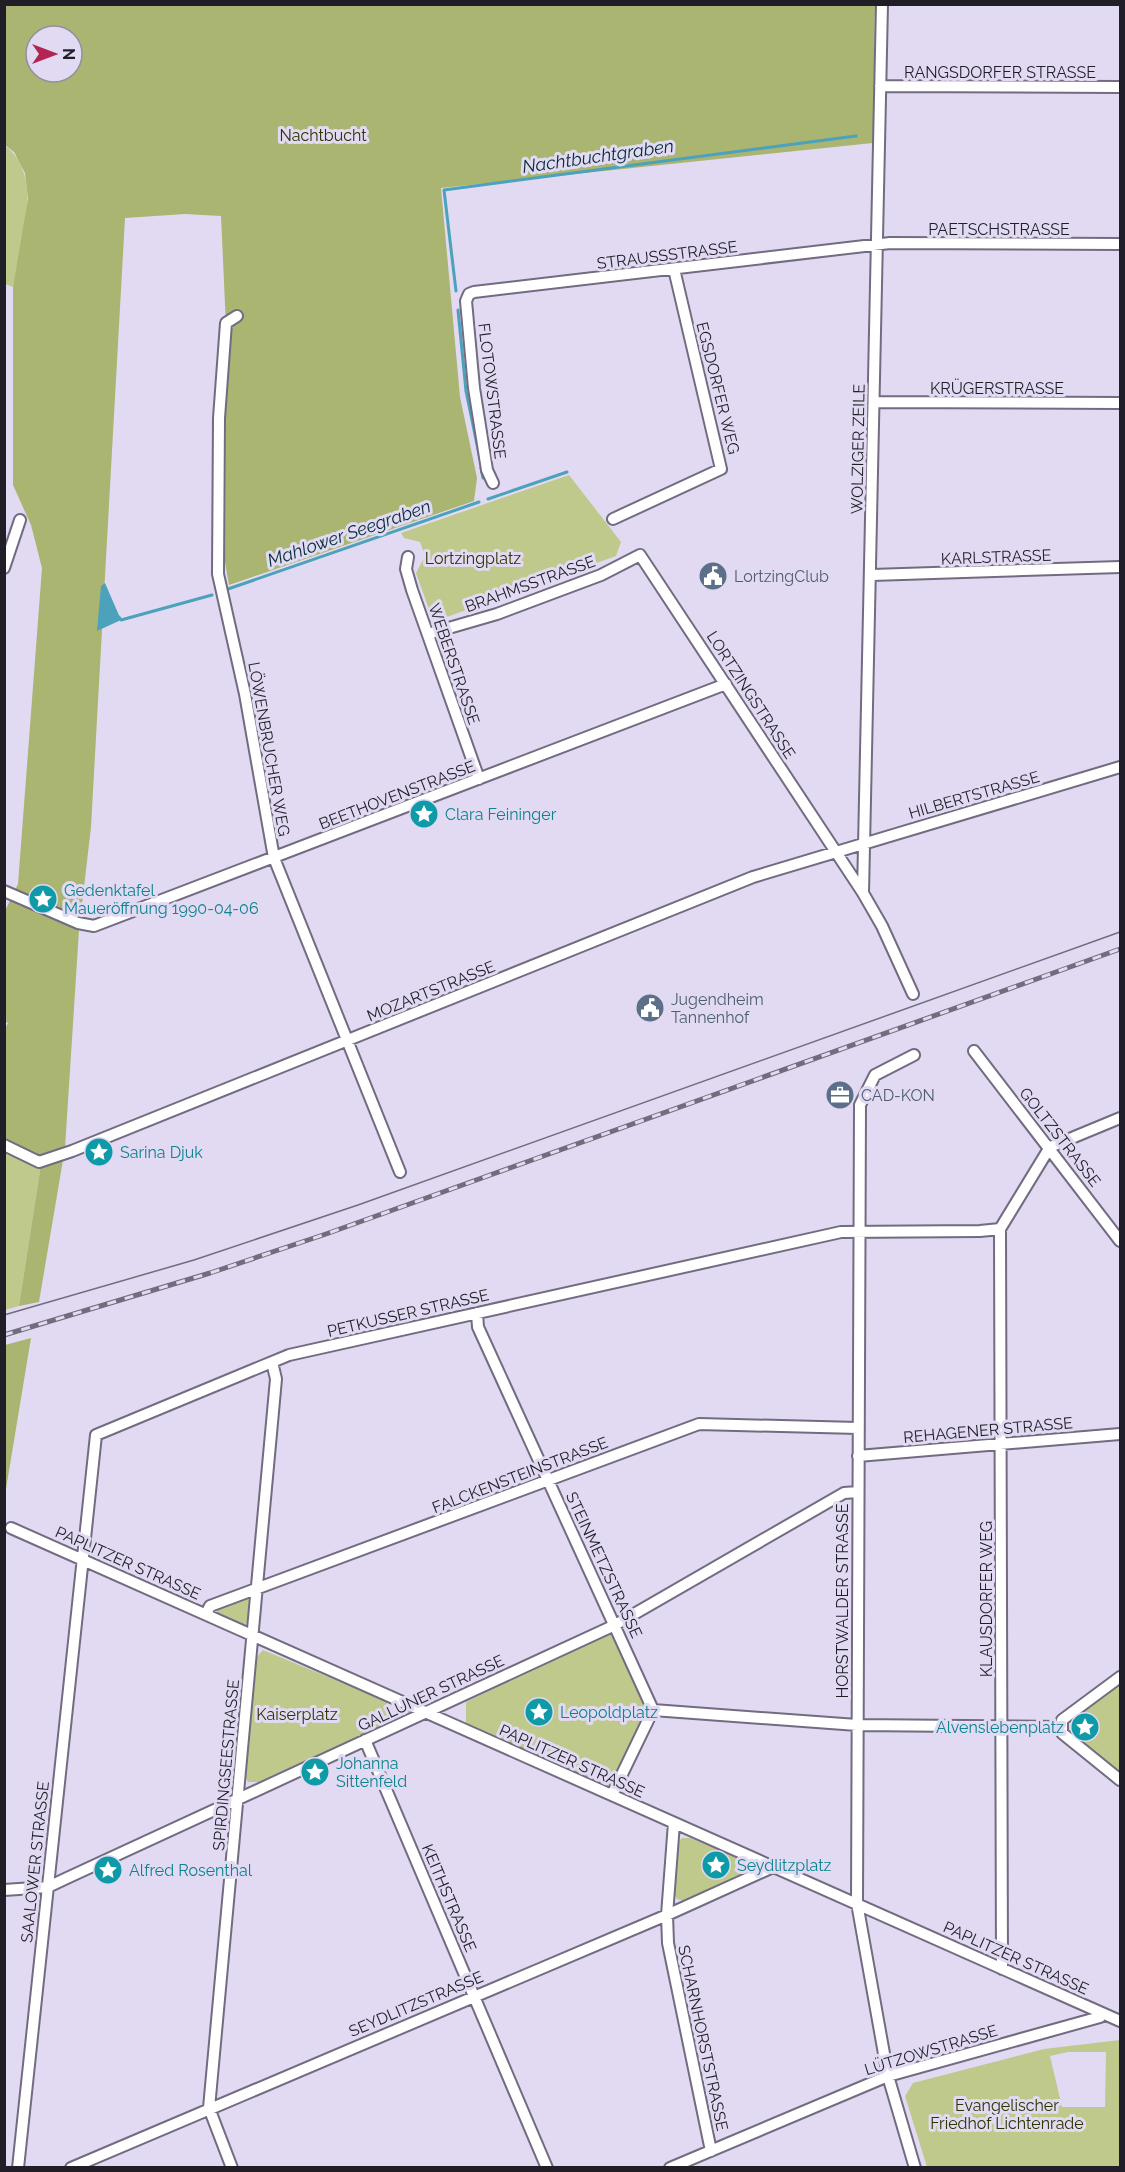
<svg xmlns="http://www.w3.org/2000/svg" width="1125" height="2172" font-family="Raleway,sans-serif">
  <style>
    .green { fill: #bfc98c; fill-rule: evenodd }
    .forest { fill: #aab571; fill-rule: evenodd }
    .water { fill: #4ca1bb }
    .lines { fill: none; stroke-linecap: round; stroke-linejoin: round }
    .stream { stroke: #4ca1bb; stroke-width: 3 }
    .minor-casing { stroke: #726b81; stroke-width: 14 }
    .minor { stroke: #fff; stroke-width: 10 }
    .tram { stroke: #726d7c; stroke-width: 1.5 }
    .rail-casing { stroke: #726d7c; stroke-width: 5 }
    .rail { stroke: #e1daf2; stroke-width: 3; stroke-dasharray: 9; stroke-linecap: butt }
    .labels { text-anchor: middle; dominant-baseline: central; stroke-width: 6; stroke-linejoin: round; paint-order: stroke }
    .street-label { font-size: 16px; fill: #211e27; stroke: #e1daf2 }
    .park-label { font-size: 16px; fill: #2e3300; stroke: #e1daf2 }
    .service-label { font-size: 16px; fill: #4e5e75; stroke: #e1daf2; text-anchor: start }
    .culture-label { font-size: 16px; fill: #0d838f; stroke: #e1daf2; text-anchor: start }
    .water-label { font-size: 18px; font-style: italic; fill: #042e39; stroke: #e1daf2 }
  </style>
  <rect width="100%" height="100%" fill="#e1daf2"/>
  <path class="green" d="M 4,145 C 46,175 20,245 13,287 L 5,284 Z
    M 569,475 L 621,542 L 616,556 L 444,618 L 430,612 L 416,573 L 425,556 L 420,542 L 404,538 L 401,533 Z
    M 5,1147 L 41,1164 L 19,1306 L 5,1310 Z
    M 246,1598 L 250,1600 L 248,1620 L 245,1625 L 217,1612 L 216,1609 Z
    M 609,1633 L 614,1637 L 646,1711 L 611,1787 L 608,1788 L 466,1725 L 466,1702 Z
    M 263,1650 L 386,1701 L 389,1706 L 388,1723 L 259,1782 L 248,1782 L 245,1776 L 256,1658 Z
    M 1120,1684 L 1120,1773 L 1070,1732 L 1071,1719 Z
    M 682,1838 L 690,1838 L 741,1859 L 743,1875 L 684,1901 L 677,1899 L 674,1894 L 677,1844 Z
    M 1120,2040 L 1120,2167 L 927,2167 L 905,2096 L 913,2083 L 1044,2049 ZM 1068,2052 L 1106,2052 L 1105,2107 L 1062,2107 L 1050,2056 Z"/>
  <path class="forest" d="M 5,5 L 875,5 L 873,143 L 441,188 L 460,397 L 477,478 L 474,501 L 229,585 L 225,562 L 226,326 L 221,216 L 185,214 L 125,218 L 91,827 L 79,930 L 65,1148 L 39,1302 L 19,1306 L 41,1164 L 5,1147 L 4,1030 L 8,1023 L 4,1021 L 4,913 L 18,884 L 42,568 L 31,525 L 13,485 L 13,287 L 28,199 L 25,173 L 14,152 L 5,145 ZM 36,36 L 72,36 L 72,72 L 36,72 Z
    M 31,1338 L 5,1495 L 5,1345 Z"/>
  <path class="water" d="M 105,583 L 121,620 L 97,631 L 101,586 Z"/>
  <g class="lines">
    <path class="stream" d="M 456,291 L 444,190 L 856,136
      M 458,310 L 466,391 L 480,459
      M 481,468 L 483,478
      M 488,499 L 567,472
      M 228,589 L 479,502
      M 119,617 L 121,620 L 212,595"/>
    <g class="minor-casing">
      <path id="minor" d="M 880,86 L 1120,87
        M 237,316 L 226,323 L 219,418 L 218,574 L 245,694 L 274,858 L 400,1172
        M 874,402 L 1120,403
        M 493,483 L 487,470 L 474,388 L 466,301 L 469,294 L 474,292 L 890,243 L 1120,244
        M 613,519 L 721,469 L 674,269
        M 408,557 L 406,569 L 412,590 L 479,779
        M 4,568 L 20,520
        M 872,575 L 1120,567
        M 428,634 L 497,614 L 601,575 L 640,555 L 863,893 L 882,926 L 913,994
        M 4,891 L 78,923 L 94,926 L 726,684
        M 863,893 L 882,4
        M 974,1051 L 1120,1241
        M 914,1055 L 875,1075 L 860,1105 L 857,1903 L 888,2076 L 915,2168
        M 4,1145 L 39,1162 L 72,1151 L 753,877 L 1120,767
        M 1050,1147 L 1120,1118
        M 1000,1229 L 1002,1969
        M 477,1313 L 478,1327 L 653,1710 L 612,1795
        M 858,1456 L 1120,1434
        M 11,1528 L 1120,2021
        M 206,1614 L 210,1606 L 699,1424 L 858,1428
        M 1120,1677 L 1062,1720 L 1062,1733 L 1120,1780
        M 653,1710 L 857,1725 L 1062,1727
        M 365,1740 L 547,2168
        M 674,1823 L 667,1915 L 668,1943 L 711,2151
        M 4,1890 L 48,1887 L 67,1878 L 615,1625 L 844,1493 L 858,1492
        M 18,2168 L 96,1435 L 289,1355 L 841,1232 L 980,1231 L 1000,1229 L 1050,1147
        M 71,2168 L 667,1915 L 773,1867
        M 232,2168 L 209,2108 L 276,1379 L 272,1362
        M 670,2168 L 888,2076 L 1100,2017 L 1102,2013"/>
    </g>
    <use href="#minor" class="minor"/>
    <path class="tram" d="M 4,1315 L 194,1260 L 358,1205 L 1120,932"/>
    <g class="rail-casing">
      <path id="rail" d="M 4,1335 L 210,1273 L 326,1234 L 1120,949"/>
    </g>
    <use href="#rail" class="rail"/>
  </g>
  <defs>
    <g id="civic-disc" transform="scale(1.5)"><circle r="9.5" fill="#5c6f8a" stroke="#e1daf2"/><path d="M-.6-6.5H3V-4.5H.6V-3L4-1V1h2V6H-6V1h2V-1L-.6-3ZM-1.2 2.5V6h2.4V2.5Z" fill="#fff"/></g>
    <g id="sight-disc" transform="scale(1.5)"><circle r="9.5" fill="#0f9aa8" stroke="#e1daf2"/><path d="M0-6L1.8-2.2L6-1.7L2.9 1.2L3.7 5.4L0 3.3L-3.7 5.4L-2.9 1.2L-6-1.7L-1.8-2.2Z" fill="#fff"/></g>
    <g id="office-disc" transform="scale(1.5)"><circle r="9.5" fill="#5c6f8a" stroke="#e1daf2"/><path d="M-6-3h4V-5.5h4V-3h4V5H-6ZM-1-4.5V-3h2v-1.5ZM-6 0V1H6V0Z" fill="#fff"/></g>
  </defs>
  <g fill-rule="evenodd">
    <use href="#civic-disc" x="713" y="576"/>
    <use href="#sight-disc" x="424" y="814"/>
    <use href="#sight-disc" x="43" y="899"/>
    <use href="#civic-disc" x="650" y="1008"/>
    <use href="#office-disc" x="840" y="1095"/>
    <use href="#sight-disc" x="99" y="1152"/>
    <use href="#sight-disc" x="539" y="1712"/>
    <use href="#sight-disc" x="1085" y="1727"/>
    <use href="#sight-disc" x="315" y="1772"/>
    <use href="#sight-disc" x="716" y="1865"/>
    <use href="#sight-disc" x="108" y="1870"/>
  </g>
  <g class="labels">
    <g class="street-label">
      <text x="1000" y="72">RANGSDORFER STRASSE</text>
      <text x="999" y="229">PAETSCHSTRASSE</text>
      <text transform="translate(667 255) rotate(-7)">STRAUSSSTRASSE</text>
      <text transform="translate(718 388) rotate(76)">EGSDORFER WEG</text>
      <text x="997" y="388">KRÜGERSTRASSE</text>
      <text transform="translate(492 391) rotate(83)">FLOTOWSTRASSE</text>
      <text transform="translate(858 449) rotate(-89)">WOLZIGER ZEILE</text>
      <text transform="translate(996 557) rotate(-2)">KARLSTRASSE</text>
      <text transform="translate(530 584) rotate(-20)">BRAHMSSTRASSE</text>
      <text transform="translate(454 664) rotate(71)">WEBERSTRASSE</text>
      <text transform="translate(751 695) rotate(57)">LORTZINGSTRASSE</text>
      <text transform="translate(269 749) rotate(80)">LÖWENBRUCHER WEG</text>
      <text transform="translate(397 795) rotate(-21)">BEETHOVENSTRASSE</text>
      <text transform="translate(974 795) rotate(-16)">HILBERTSTRASSE</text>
      <text transform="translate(431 991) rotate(-22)">MOZARTSTRASSE</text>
      <text transform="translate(1060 1137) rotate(52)">GOLTZSTRASSE</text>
      <text transform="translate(408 1313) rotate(-13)">PETKUSSER STRASSE</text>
      <text transform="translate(988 1430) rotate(-5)">REHAGENER STRASSE</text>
      <text transform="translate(520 1475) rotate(-21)">FALCKENSTEINSTRASSE</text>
      <text transform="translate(128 1563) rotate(24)">PAPLITZER STRASSE</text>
      <text transform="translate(604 1565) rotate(65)">STEINMETZSTRASSE</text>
      <text transform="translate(986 1599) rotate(-90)">KLAUSDORFER WEG</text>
      <text transform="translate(842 1601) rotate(-90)">HORSTWALDER STRASSE</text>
      <text transform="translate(431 1693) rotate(-25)">GALLUNER STRASSE</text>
      <text transform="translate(572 1761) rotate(24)">PAPLITZER STRASSE</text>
      <text transform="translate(226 1765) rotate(-85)">SPIRDINGSEESTRASSE</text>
      <text transform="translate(35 1862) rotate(-84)">SAALOWER STRASSE</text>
      <text transform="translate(449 1898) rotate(67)">KEITHSTRASSE</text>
      <text transform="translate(1016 1958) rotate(24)">PAPLITZER STRASSE</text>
      <text transform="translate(416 2004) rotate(-23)">SEYDLITZSTRASSE</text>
      <text transform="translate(703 2038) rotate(78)">SCHARNHORSTSTRASSE</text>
      <text transform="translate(931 2050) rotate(-17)">LÜTZOWSTRASSE</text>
    </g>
    <g class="park-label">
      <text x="323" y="135">Nachtbucht</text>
      <text x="473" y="558">Lortzingplatz</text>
      <text x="297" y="1714">Kaiserplatz</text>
      <text x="1007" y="2105">Evangelischer<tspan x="1007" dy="18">Friedhof Lichtenrade</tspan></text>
    </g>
    <g class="service-label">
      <text x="734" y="576">LortzingClub</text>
      <text x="671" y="999">Jugendheim<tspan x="671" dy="18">Tannenhof</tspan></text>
      <text x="861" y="1095">CAD-KON</text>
    </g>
    <g class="culture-label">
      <text x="445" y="814">Clara Feininger</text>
      <text x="64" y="890">Gedenktafel<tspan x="64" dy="18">Maueröffnung 1990-04-06</tspan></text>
      <text x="120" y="1152">Sarina Djuk</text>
      <text x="560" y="1712">Leopoldplatz</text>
      <text x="1064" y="1727" text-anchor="end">Alvenslebenplatz</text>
      <text x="336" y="1763">Johanna<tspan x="336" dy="18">Sittenfeld</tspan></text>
      <text x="737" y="1865">Seydlitzplatz</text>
      <text x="129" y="1870">Alfred Rosenthal</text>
    </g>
    <g class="water-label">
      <text transform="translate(598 156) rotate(-8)">Nachtbuchtgraben</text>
      <text transform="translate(349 533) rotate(-19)">Mahlower Seegraben</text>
    </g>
  </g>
  <rect width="1125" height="2172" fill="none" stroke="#211e27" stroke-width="12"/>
  <g transform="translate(54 54) rotate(90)"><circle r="28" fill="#e1daf2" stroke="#948fa1" stroke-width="1.5"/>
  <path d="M0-4.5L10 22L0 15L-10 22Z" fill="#b42452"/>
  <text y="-9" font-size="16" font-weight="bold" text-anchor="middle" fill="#211e27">N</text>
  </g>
</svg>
